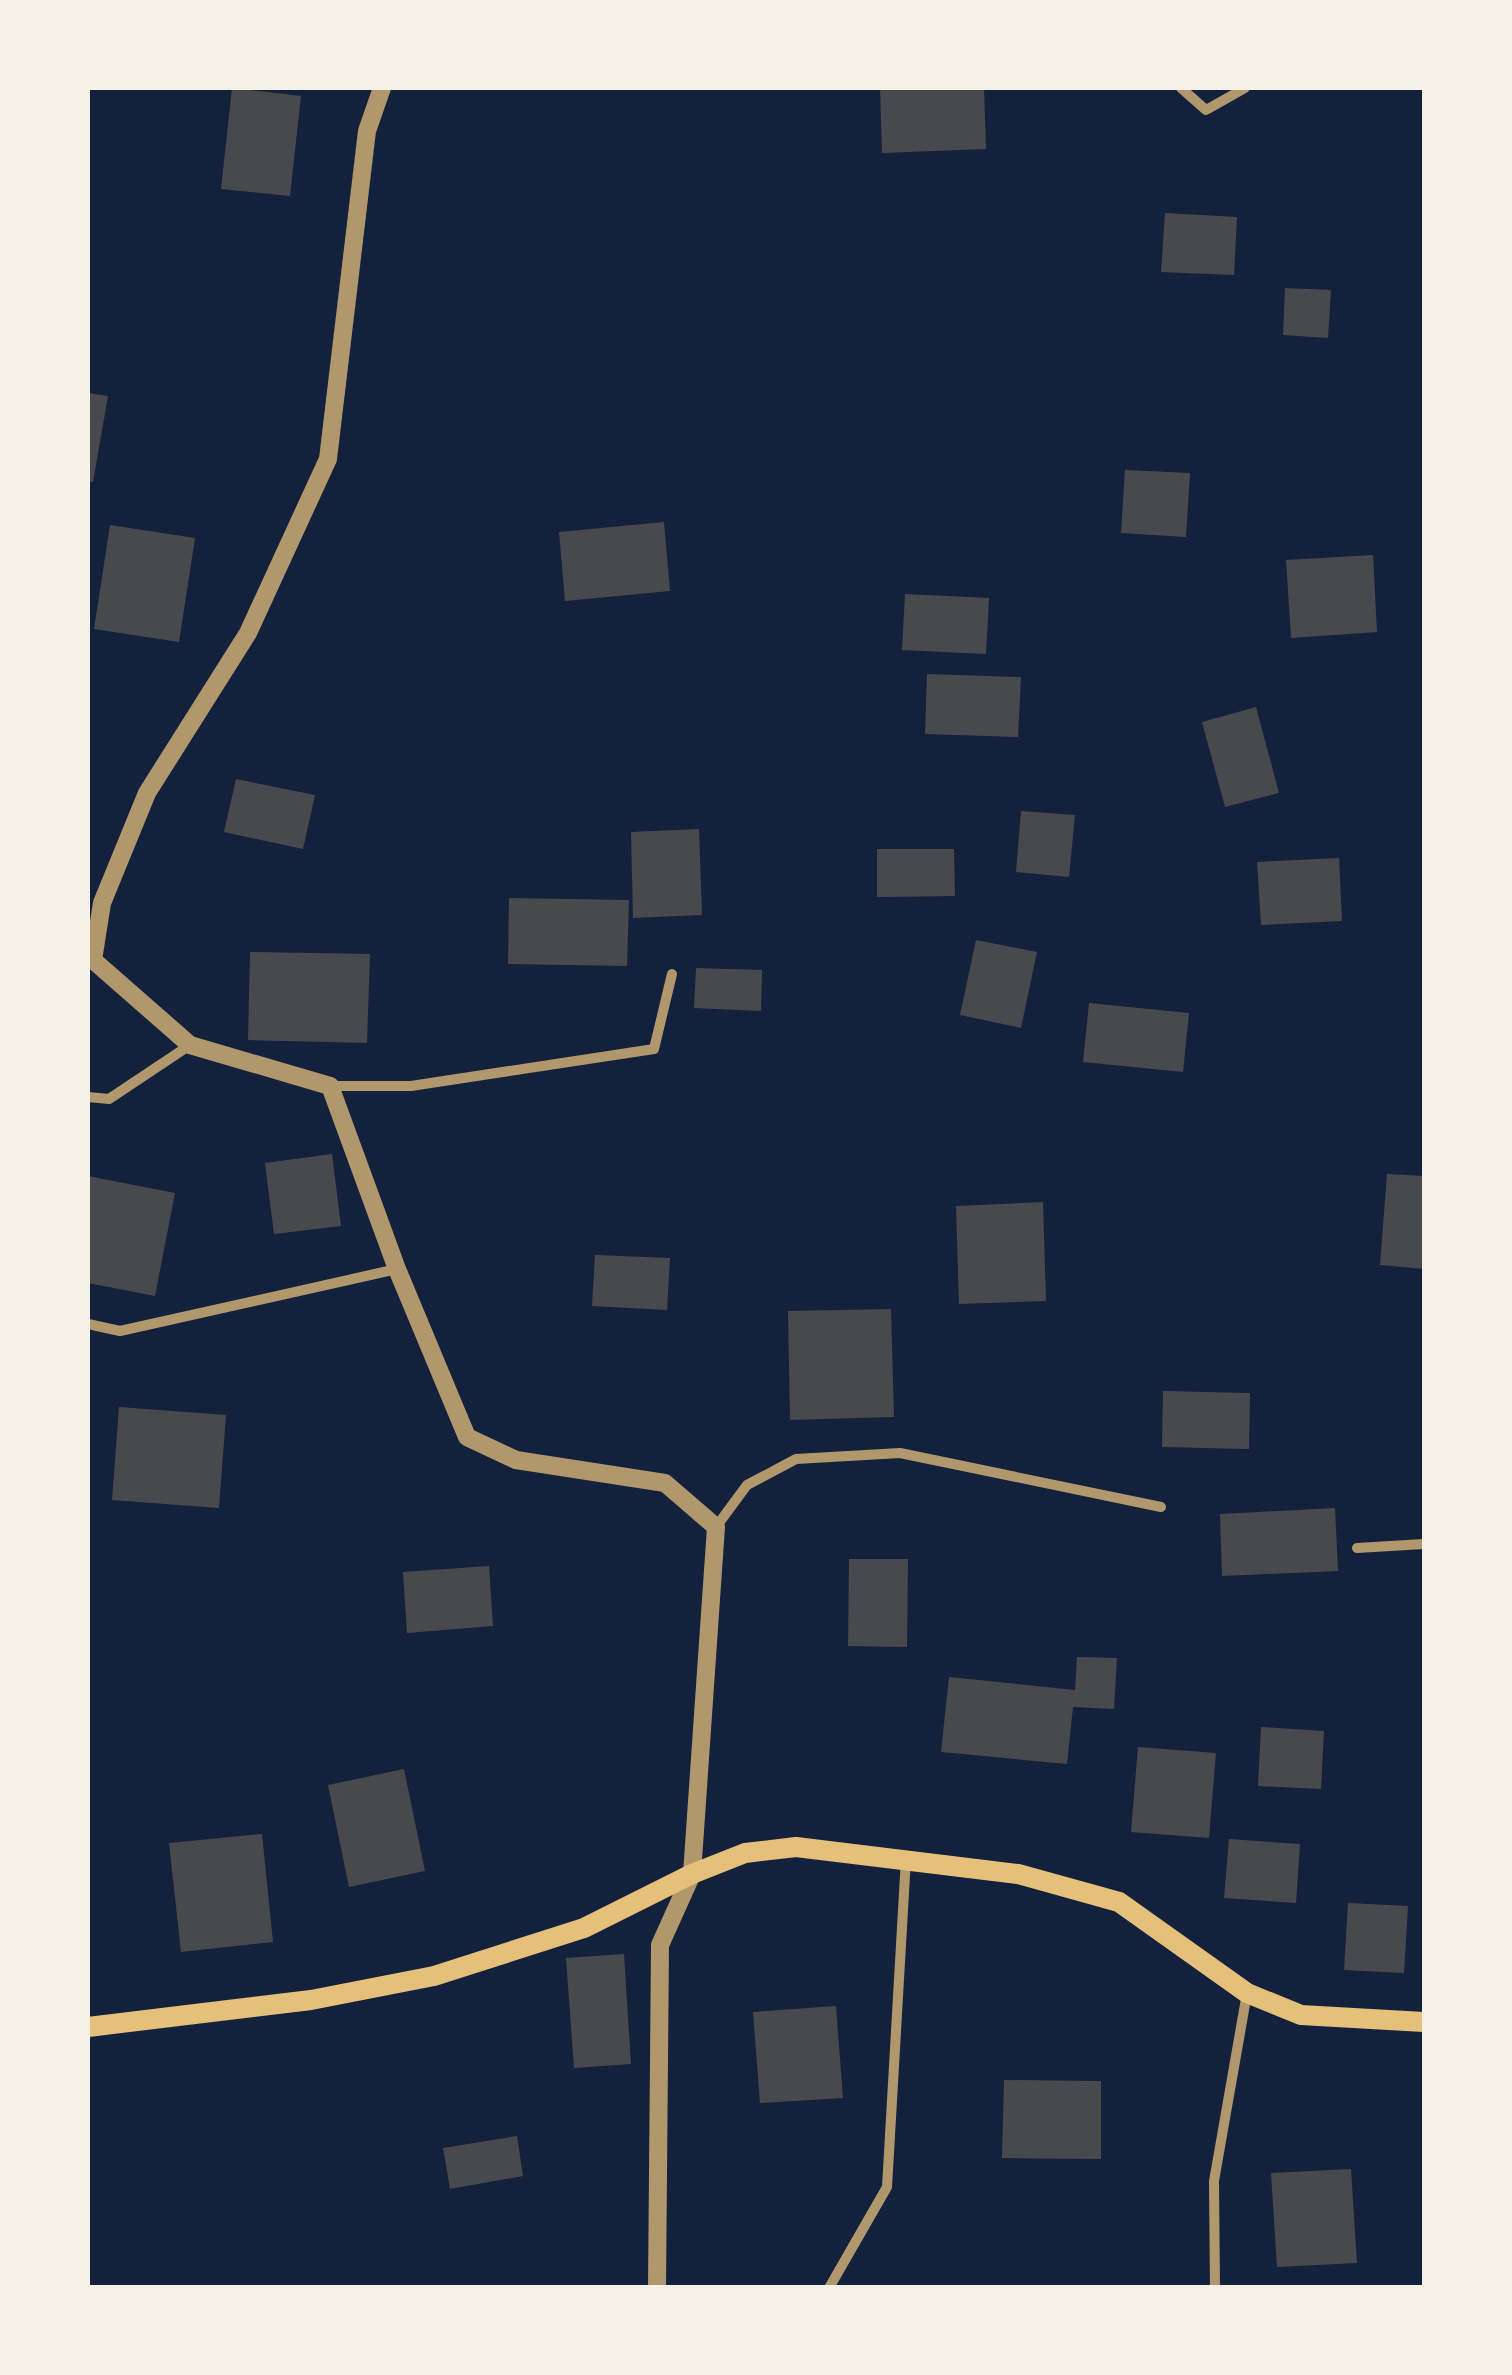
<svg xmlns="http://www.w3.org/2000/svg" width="1512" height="2375" font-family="'PT Sans',sans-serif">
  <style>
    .building { fill: #48494c }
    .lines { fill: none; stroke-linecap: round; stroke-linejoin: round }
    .minor { stroke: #b1986c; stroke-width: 10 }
    .tertiary { stroke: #b1986c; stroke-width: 18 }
    .secondary { stroke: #e5c07b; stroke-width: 20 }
  </style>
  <rect width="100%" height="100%" fill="#14213d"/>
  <path class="building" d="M 232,88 L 301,96 L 290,196 L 221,189 Z
    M 880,88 L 984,88 L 986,149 L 882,153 Z
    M 1165,213 L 1237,217 L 1234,275 L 1161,272 Z
    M 1285,288 L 1331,290 L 1328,338 L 1283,335 Z
    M 88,393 L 108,396 L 93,482 L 88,481 Z
    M 1125,470 L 1190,473 L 1186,537 L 1121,533 Z
    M 664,522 L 670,591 L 565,601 L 559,532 Z
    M 110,525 L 195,538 L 179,642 L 94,629 Z
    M 1373,555 L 1377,632 L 1291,638 L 1286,560 Z
    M 905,594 L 989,598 L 986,654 L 902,650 Z
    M 927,674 L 1021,677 L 1018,737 L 925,734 Z
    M 1256,707 L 1279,793 L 1225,807 L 1202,722 Z
    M 236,779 L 315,795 L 303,849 L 224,832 Z
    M 1021,811 L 1075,815 L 1069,877 L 1016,872 Z
    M 699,829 L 702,915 L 633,918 L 631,832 Z
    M 877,849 L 954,849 L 955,896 L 877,897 Z
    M 1339,858 L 1342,921 L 1261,925 L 1257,862 Z
    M 509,898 L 629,900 L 627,966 L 508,964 Z
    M 976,940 L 1037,952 L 1021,1028 L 960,1015 Z
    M 250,952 L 370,954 L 367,1043 L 248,1040 Z
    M 696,968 L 762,970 L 761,1011 L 694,1008 Z
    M 1089,1003 L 1189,1013 L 1183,1072 L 1083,1062 Z
    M 332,1154 L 341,1226 L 274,1234 L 265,1163 Z
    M 1387,1174 L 1424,1176 L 1424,1269 L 1380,1265 Z
    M 88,1176 L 175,1193 L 155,1296 L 88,1283 Z
    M 1043,1202 L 1046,1301 L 959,1304 L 956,1206 Z
    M 595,1255 L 670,1258 L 667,1310 L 592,1306 Z
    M 891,1309 L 894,1417 L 790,1420 L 788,1311 Z
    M 1163,1391 L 1250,1393 L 1249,1449 L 1162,1447 Z
    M 119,1407 L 226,1415 L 219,1508 L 112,1500 Z
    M 1335,1508 L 1338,1571 L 1222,1576 L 1220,1514 Z
    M 849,1559 L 908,1559 L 907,1647 L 848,1646 Z
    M 489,1566 L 493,1626 L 407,1633 L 403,1572 Z
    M 1077,1657 L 1117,1658 L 1114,1709 L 1073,1707 L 1067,1764 L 941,1752 L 949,1677 L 1075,1690 Z
    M 1261,1727 L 1324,1731 L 1321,1789 L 1258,1786 Z
    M 1138,1747 L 1216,1753 L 1209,1838 L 1131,1832 Z
    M 404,1769 L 425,1871 L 349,1887 L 328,1785 Z
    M 262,1834 L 273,1942 L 181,1952 L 169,1843 Z
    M 1229,1839 L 1300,1844 L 1296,1903 L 1224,1898 Z
    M 1348,1903 L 1408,1906 L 1404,1973 L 1344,1970 Z
    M 624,1954 L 631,2064 L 574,2068 L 566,1958 Z
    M 836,2006 L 843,2098 L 760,2103 L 753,2012 Z
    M 1004,2080 L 1101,2081 L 1101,2159 L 1002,2158 Z
    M 517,2136 L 523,2176 L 450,2189 L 443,2148 Z
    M 1351,2169 L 1357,2263 L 1277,2267 L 1271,2173 Z"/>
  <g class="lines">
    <path class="minor" d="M 1181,88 L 1206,110 L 1245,88
      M 330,1086 L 411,1086 L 654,1049 L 672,974
      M 88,1097 L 109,1099 L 190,1045
      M 88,1324 L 120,1331 L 397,1269
      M 716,1527 L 747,1485 L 796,1459 L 900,1453 L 1161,1507
      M 1357,1548 L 1424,1544
      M 829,2288 L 887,2187 L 906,1858
      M 1215,2288 L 1214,2181 L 1247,1993"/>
    <path class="tertiary" d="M 382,88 L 367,131 L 328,459 L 248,633 L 147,793 L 102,903 L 93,960 L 190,1045 L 330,1086 L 397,1269 L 467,1437 L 516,1460 L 665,1483 L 716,1527 L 692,1874 L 660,1945 L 657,2288"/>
    <path class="secondary" d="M 88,2027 L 311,2000 L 434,1976 L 584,1928 L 692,1874 L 745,1853 L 796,1847 L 1018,1874 L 1119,1902 L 1247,1993 L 1301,2015 L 1424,2022"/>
  </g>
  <rect width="1512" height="2375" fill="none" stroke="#f6f1e7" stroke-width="180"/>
</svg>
